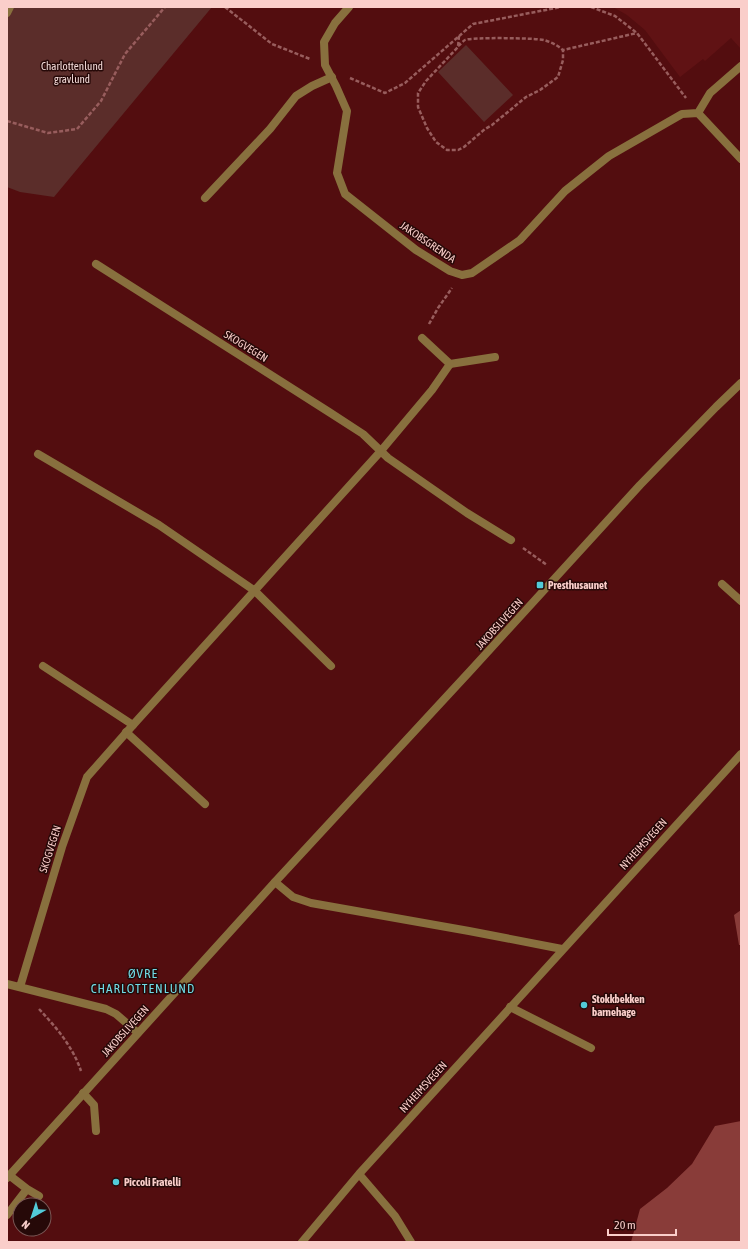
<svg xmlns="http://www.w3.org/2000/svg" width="748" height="1249" font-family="'Asap Condensed',sans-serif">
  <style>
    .built { fill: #601214 }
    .green { fill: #5b2d2a }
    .forest { fill: #893c39 }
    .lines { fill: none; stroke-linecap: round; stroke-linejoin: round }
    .path { stroke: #985d5d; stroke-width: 2.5; stroke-dasharray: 4 2; stroke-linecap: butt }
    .service { stroke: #88703e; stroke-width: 8 }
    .minor { stroke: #88703e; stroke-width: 8 }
    .tertiary { stroke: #88703e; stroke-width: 8 }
    .poi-dot { fill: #52cbd8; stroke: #260908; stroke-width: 1.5 }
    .labels { text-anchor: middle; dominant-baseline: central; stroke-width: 3; stroke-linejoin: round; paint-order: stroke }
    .park-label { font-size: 11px; fill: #f4dcda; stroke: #260908 }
    .street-label { font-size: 11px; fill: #faceca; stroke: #260908 }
    .poi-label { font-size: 11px; font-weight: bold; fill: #faceca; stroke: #260908; text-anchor: start }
    .quarter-label { font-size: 13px; letter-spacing: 1px; fill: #70dbe6; stroke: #260908 }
  </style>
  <rect width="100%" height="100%" fill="#530d0f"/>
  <path class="built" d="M 613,7 L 741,7 L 741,49 L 731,38 L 705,61 L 703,59 L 680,77 L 645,30 L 627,15 Z"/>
  <path class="green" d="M 7,7 L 212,7 L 54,197 L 20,192 L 7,187 Z
    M 466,45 L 513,95 L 484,122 L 438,72 Z"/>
  <path class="forest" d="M 741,910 L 741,945 L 739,945 L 734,915 Z
    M 741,1121 L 741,1242 L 631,1242 L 640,1209 L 667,1188 L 692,1164 L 715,1126 Z"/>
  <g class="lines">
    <path class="path" d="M 225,7 L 272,44 L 310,59
      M 591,7 L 615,16 L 637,33 L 686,98
      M 459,36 L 458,47 L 426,81 L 418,93 L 418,107 L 427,128 L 436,142 L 447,150 L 458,150 L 464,147 L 485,129 L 492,125 L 526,97 L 540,90 L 558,77 L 563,60 L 563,50 L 637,33
      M 458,46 C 460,45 463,41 465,40 C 471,37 536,38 544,40 C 551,42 557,45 563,50
      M 350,78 L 385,93 L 405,83 L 473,24 L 561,7
      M 7,121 L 48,133 L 77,129 L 101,101 L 125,54 L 165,7
      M 429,324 L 438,308 L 452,288
      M 523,548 L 547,565
      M 39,1009 C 56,1027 73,1047 81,1071"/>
    <path class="service" d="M 7,13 L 10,7
      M 205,198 L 270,129 L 296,96 L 312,86 L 332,77
      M 422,338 L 450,364 L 495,357
      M 722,584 L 741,601
      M 43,666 L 133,725
      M 126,732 L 205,804
      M 510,1007 L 591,1048
      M 83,1093 L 94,1105 L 96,1131
      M 27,1189 L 39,1196
      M 7,1215 L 27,1189 L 9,1175"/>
    <path class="minor" d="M 349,7 L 335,23 L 324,42 L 325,65 L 336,86 L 347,111 L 337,173 L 345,194 L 416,250 L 450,271 L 462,275 L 472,273 L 520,240 L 565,191 L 609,156 L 682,114 L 698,113
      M 698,113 L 710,93 L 741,66
      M 698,113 L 741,159
      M 96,264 L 329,412 L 363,434 L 388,458 L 467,513 L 511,540
      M 38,454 L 159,525 L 255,591 L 331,666
      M 275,882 L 293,897 L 311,903 L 469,931 L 562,949
      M 7,984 L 106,1009 L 116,1014 L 138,1033
      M 20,987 L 62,847 L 87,777 L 133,725 L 380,452 L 432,390 L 450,364
      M 359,1174 L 395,1216 L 411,1242
      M 302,1242 L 359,1174 L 741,754"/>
    <path class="tertiary" d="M 7,1178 L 275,882 L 472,669 L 640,485 L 716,407 L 741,383"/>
  </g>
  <g class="poi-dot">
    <rect x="536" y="581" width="8" height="8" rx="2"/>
    <circle cx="584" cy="1005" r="4"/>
    <circle cx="116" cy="1182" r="4"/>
  </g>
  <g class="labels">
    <g class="park-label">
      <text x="72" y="66">Charlottenlund<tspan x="72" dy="13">gravlund</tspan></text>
    </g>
    <g class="street-label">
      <text transform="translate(428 242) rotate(34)">JAKOBSGRENDA</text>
      <text transform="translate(246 346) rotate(32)">SKOGVEGEN</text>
      <text transform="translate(499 624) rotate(-48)">JAKOBSLIVEGEN</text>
      <text transform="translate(643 844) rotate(-48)">NYHEIMSVEGEN</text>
      <text transform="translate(50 849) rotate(-72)">SKOGVEGEN</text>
      <text transform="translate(125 1031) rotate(-48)">JAKOBSLIVEGEN</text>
      <text transform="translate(423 1087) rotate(-48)">NYHEIMSVEGEN</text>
    </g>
    <g class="poi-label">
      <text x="548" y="585">Presthusaunet</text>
      <text x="592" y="999">Stokkbekken<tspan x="592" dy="13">barnehage</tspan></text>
      <text x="124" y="1182">Piccoli Fratelli</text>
    </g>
    <g class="quarter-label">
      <text x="143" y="973">ØVRE<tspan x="143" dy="15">CHARLOTTENLUND</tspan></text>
    </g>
  </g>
  <rect width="748" height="1249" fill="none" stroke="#faceca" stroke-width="16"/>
  <g transform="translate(32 1217) rotate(219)"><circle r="19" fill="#260908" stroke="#7b5856"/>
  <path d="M0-3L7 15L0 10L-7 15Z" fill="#52cbd8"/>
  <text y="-6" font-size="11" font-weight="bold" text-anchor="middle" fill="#faceca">N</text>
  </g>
  <path d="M608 1229v6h68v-6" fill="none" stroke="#faceca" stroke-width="2"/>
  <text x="614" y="1229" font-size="12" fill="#faceca" stroke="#260908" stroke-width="3" paint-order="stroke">20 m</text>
</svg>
